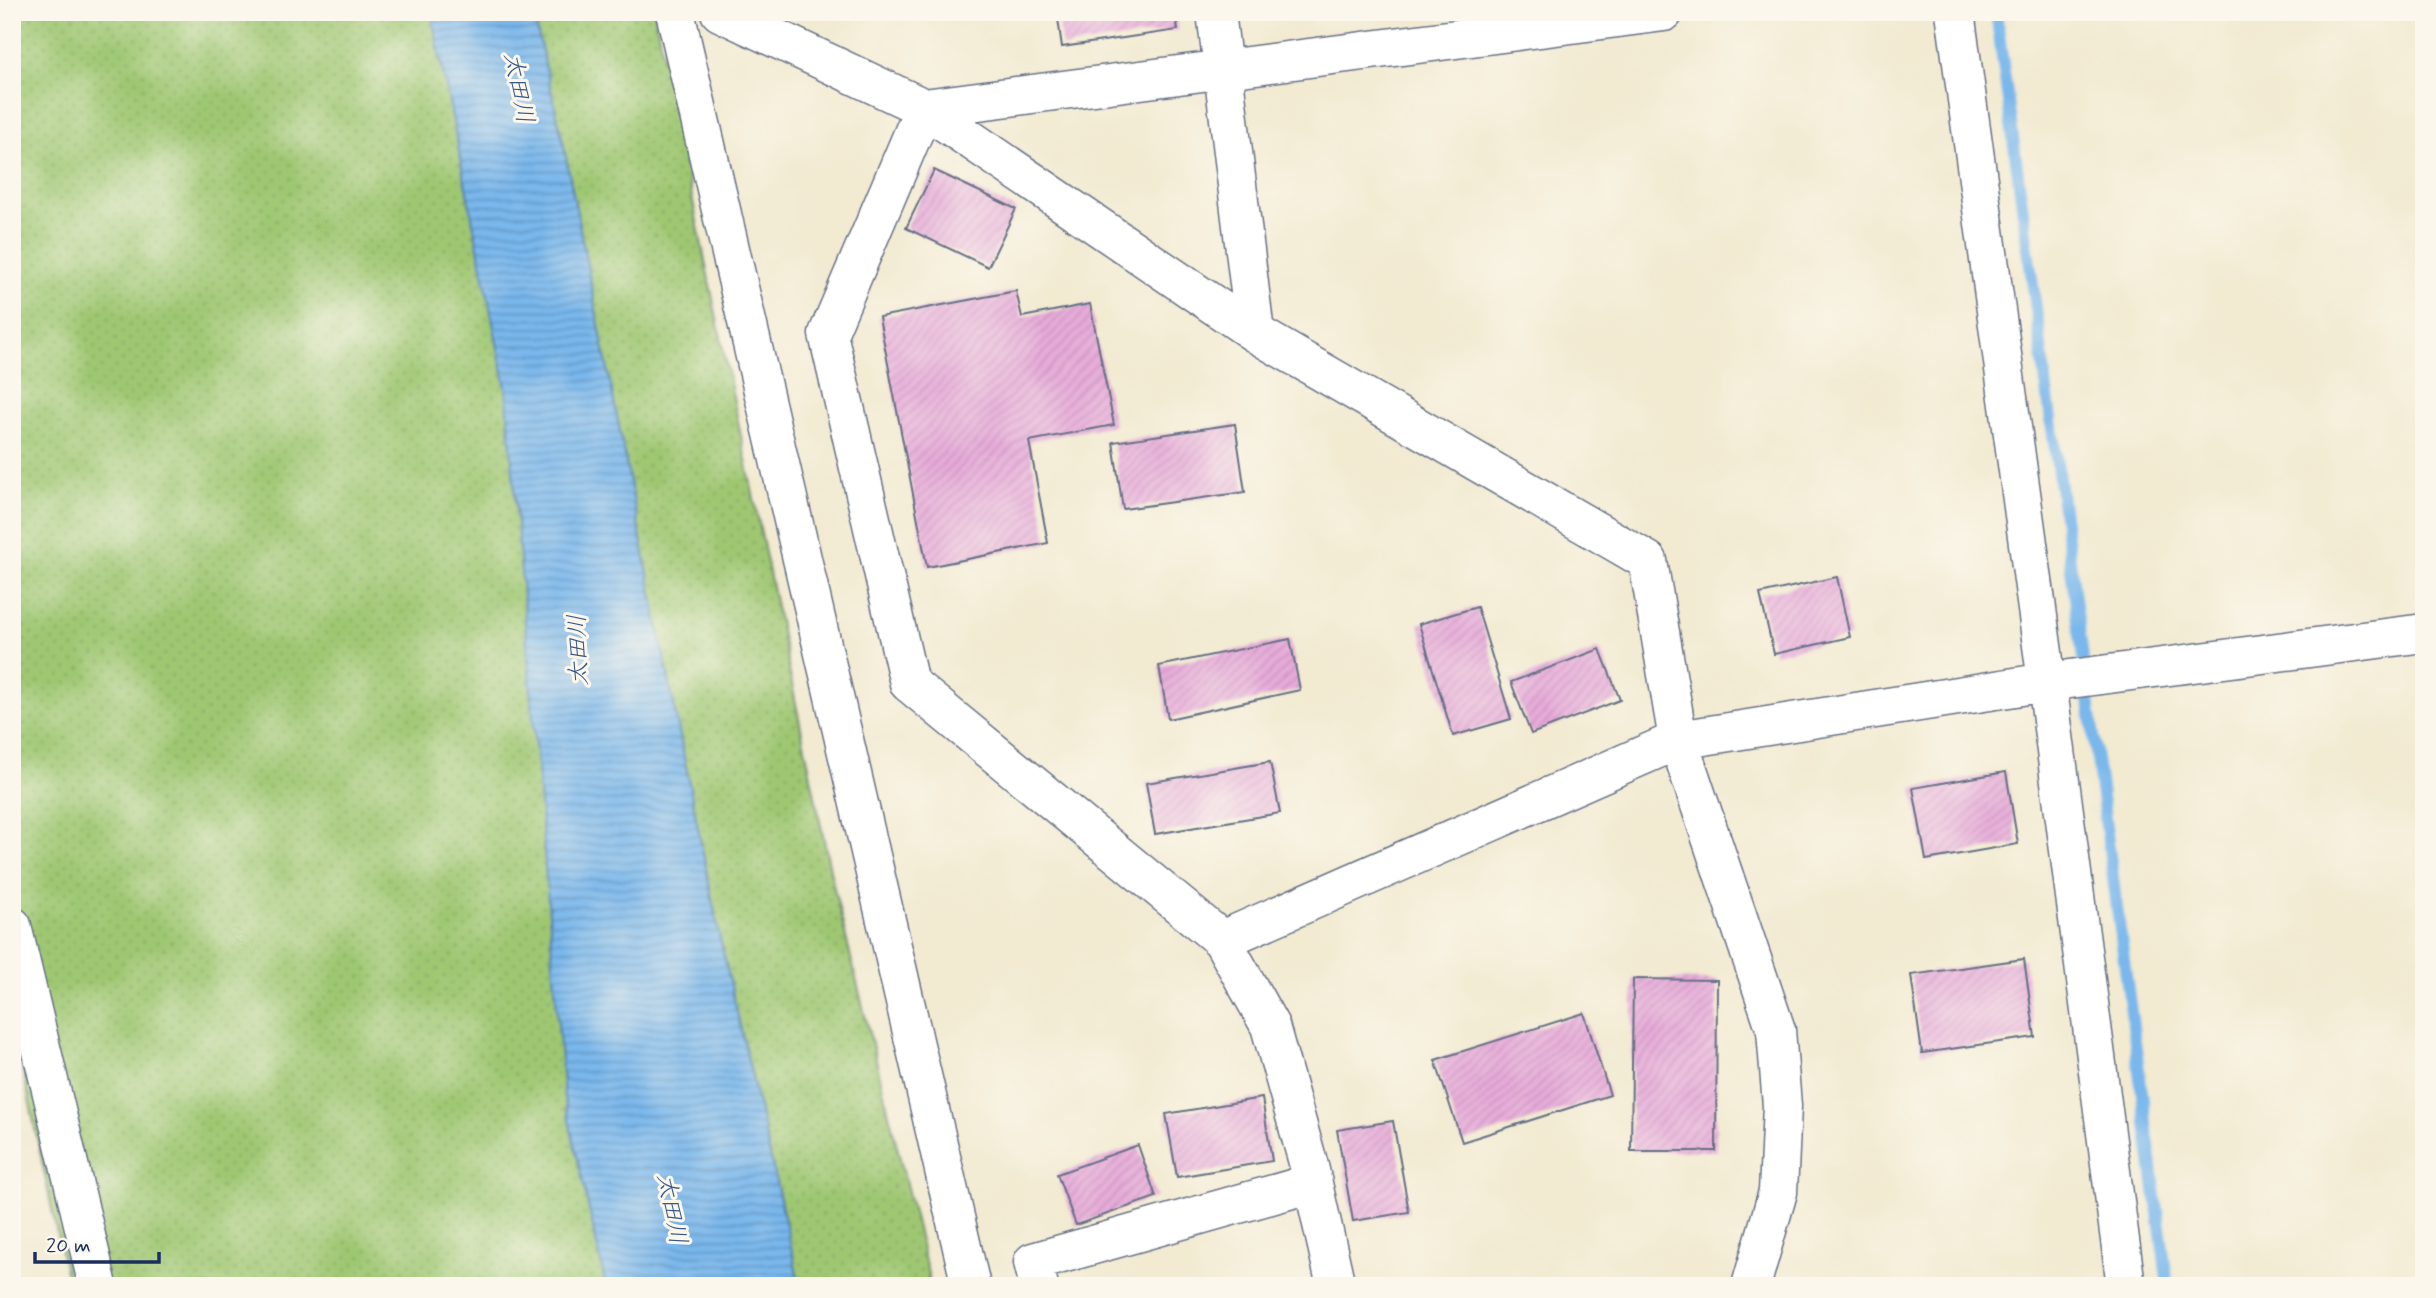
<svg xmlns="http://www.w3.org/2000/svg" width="2436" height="1298" font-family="Mynerve,'Klee One',sans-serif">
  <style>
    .grass { fill: url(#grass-dots); stroke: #5d7b68; stroke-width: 2 }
    .water { fill: url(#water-rules); stroke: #4a73a5; stroke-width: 2 }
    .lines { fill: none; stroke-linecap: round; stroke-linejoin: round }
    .stream { stroke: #79b7ec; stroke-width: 12 }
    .building { fill: url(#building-hatch) }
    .minor-casing { stroke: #667086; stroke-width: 41 }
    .minor { stroke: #fff; stroke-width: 38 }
    .labels { text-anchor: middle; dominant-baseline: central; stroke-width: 6; stroke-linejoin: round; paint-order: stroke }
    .water-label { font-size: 24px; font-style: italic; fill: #375889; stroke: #fbf7ec }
  </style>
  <defs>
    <pattern id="grass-dots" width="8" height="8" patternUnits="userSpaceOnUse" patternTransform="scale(1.75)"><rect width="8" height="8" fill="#9fc772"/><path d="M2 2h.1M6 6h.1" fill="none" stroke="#88ab65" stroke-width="1.8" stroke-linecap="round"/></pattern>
    <pattern id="water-rules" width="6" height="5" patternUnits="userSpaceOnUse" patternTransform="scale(1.75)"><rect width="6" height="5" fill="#79b7ec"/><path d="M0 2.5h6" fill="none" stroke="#6295c2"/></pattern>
    <pattern id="building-hatch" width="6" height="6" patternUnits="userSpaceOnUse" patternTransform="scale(1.75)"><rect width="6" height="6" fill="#e7abd9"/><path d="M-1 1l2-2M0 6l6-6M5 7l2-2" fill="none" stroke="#c693bd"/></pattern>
  </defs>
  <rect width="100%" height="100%" fill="#fbf7ec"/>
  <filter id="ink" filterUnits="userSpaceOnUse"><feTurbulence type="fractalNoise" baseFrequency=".0143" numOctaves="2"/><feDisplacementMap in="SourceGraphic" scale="14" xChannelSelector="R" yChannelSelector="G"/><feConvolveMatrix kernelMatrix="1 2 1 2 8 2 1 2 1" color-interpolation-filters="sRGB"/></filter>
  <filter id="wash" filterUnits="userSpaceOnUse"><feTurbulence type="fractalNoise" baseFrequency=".00686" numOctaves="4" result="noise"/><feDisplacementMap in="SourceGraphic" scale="28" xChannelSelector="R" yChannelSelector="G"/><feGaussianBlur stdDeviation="1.57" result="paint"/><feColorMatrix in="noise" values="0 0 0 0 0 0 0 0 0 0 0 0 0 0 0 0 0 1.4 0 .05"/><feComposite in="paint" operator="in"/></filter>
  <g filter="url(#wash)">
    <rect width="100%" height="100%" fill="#f2ead1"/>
    <path class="grass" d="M 12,12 L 654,12 L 833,884 L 931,1286 L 68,1286 L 12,1018 Z"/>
    <path class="water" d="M 431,12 L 533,12 L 562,137 L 718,929 L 800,1286 L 606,1286 L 564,1098 L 506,388 Z"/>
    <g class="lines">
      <path class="stream" d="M 1996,12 L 2083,657
        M 2089,700 L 2168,1286"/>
    </g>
    <g id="blocks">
      <path class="building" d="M 1057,12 L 1175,12 L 1178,30 L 1062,47 Z
        M 934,170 L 1016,209 L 988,267 L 906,228 Z
        M 1016,291 L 1022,317 L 1090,304 L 1114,425 L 1029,441 L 1048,543 L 927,567 L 879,317 Z
        M 1235,424 L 1245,492 L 1123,509 L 1113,442 Z
        M 1837,577 L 1850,637 L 1774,654 L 1760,594 Z
        M 1477,607 L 1511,719 L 1453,736 L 1419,624 Z
        M 1290,639 L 1300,690 L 1168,719 L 1159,666 Z
        M 1600,649 L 1620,700 L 1531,734 L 1511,682 Z
        M 1270,762 L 1280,813 L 1155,834 L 1146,783 Z
        M 2006,772 L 2018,844 L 1926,860 L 1913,788 Z
        M 2024,959 L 2035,1037 L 1922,1053 L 1911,975 Z
        M 1633,979 L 1717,980 L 1716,1151 L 1631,1151 Z
        M 1584,1013 L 1610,1095 L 1462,1142 L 1435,1060 Z
        M 1262,1098 L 1272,1161 L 1177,1177 L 1166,1114 Z
        M 1393,1121 L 1409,1212 L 1353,1221 L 1337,1130 Z
        M 1138,1145 L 1156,1197 L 1076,1225 L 1057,1174 Z"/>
    </g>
  </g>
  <g filter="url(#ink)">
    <use href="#blocks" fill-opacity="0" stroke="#667086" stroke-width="2"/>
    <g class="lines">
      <g class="minor-casing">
        <path id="minor" d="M 675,12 L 971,1286
          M 720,12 L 924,108 L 1255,333 L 1648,561 L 1678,740 L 1776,1030 L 1782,1106 L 1778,1192 L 1751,1286
          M 1216,12 L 1255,333
          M 1955,12 L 2047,682 L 2126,1286
          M 12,926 L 98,1286
          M 1222,940 L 1678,740 L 2047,682 L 2424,633
          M 1039,1286 L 1033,1262 L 1313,1183
          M 1336,1286 L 1309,1166 L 1270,1026 L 1222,940 L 909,683 L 828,334 L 924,108 L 1664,12"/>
      </g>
      <use href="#minor" class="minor"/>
    </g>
  </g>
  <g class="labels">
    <g class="water-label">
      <text transform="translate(518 88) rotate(79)">太田川</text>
      <text transform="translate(579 650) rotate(-92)">太田川</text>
      <text transform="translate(671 1209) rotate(79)">太田川</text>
    </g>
  </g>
  <rect width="2436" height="1298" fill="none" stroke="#fbf7ec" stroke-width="42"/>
  <path d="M35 1252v10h124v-10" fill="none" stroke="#1b2f5e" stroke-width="3.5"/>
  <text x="46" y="1252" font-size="21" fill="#1b2f5e" stroke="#fbf7ec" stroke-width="5" paint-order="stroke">20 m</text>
</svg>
